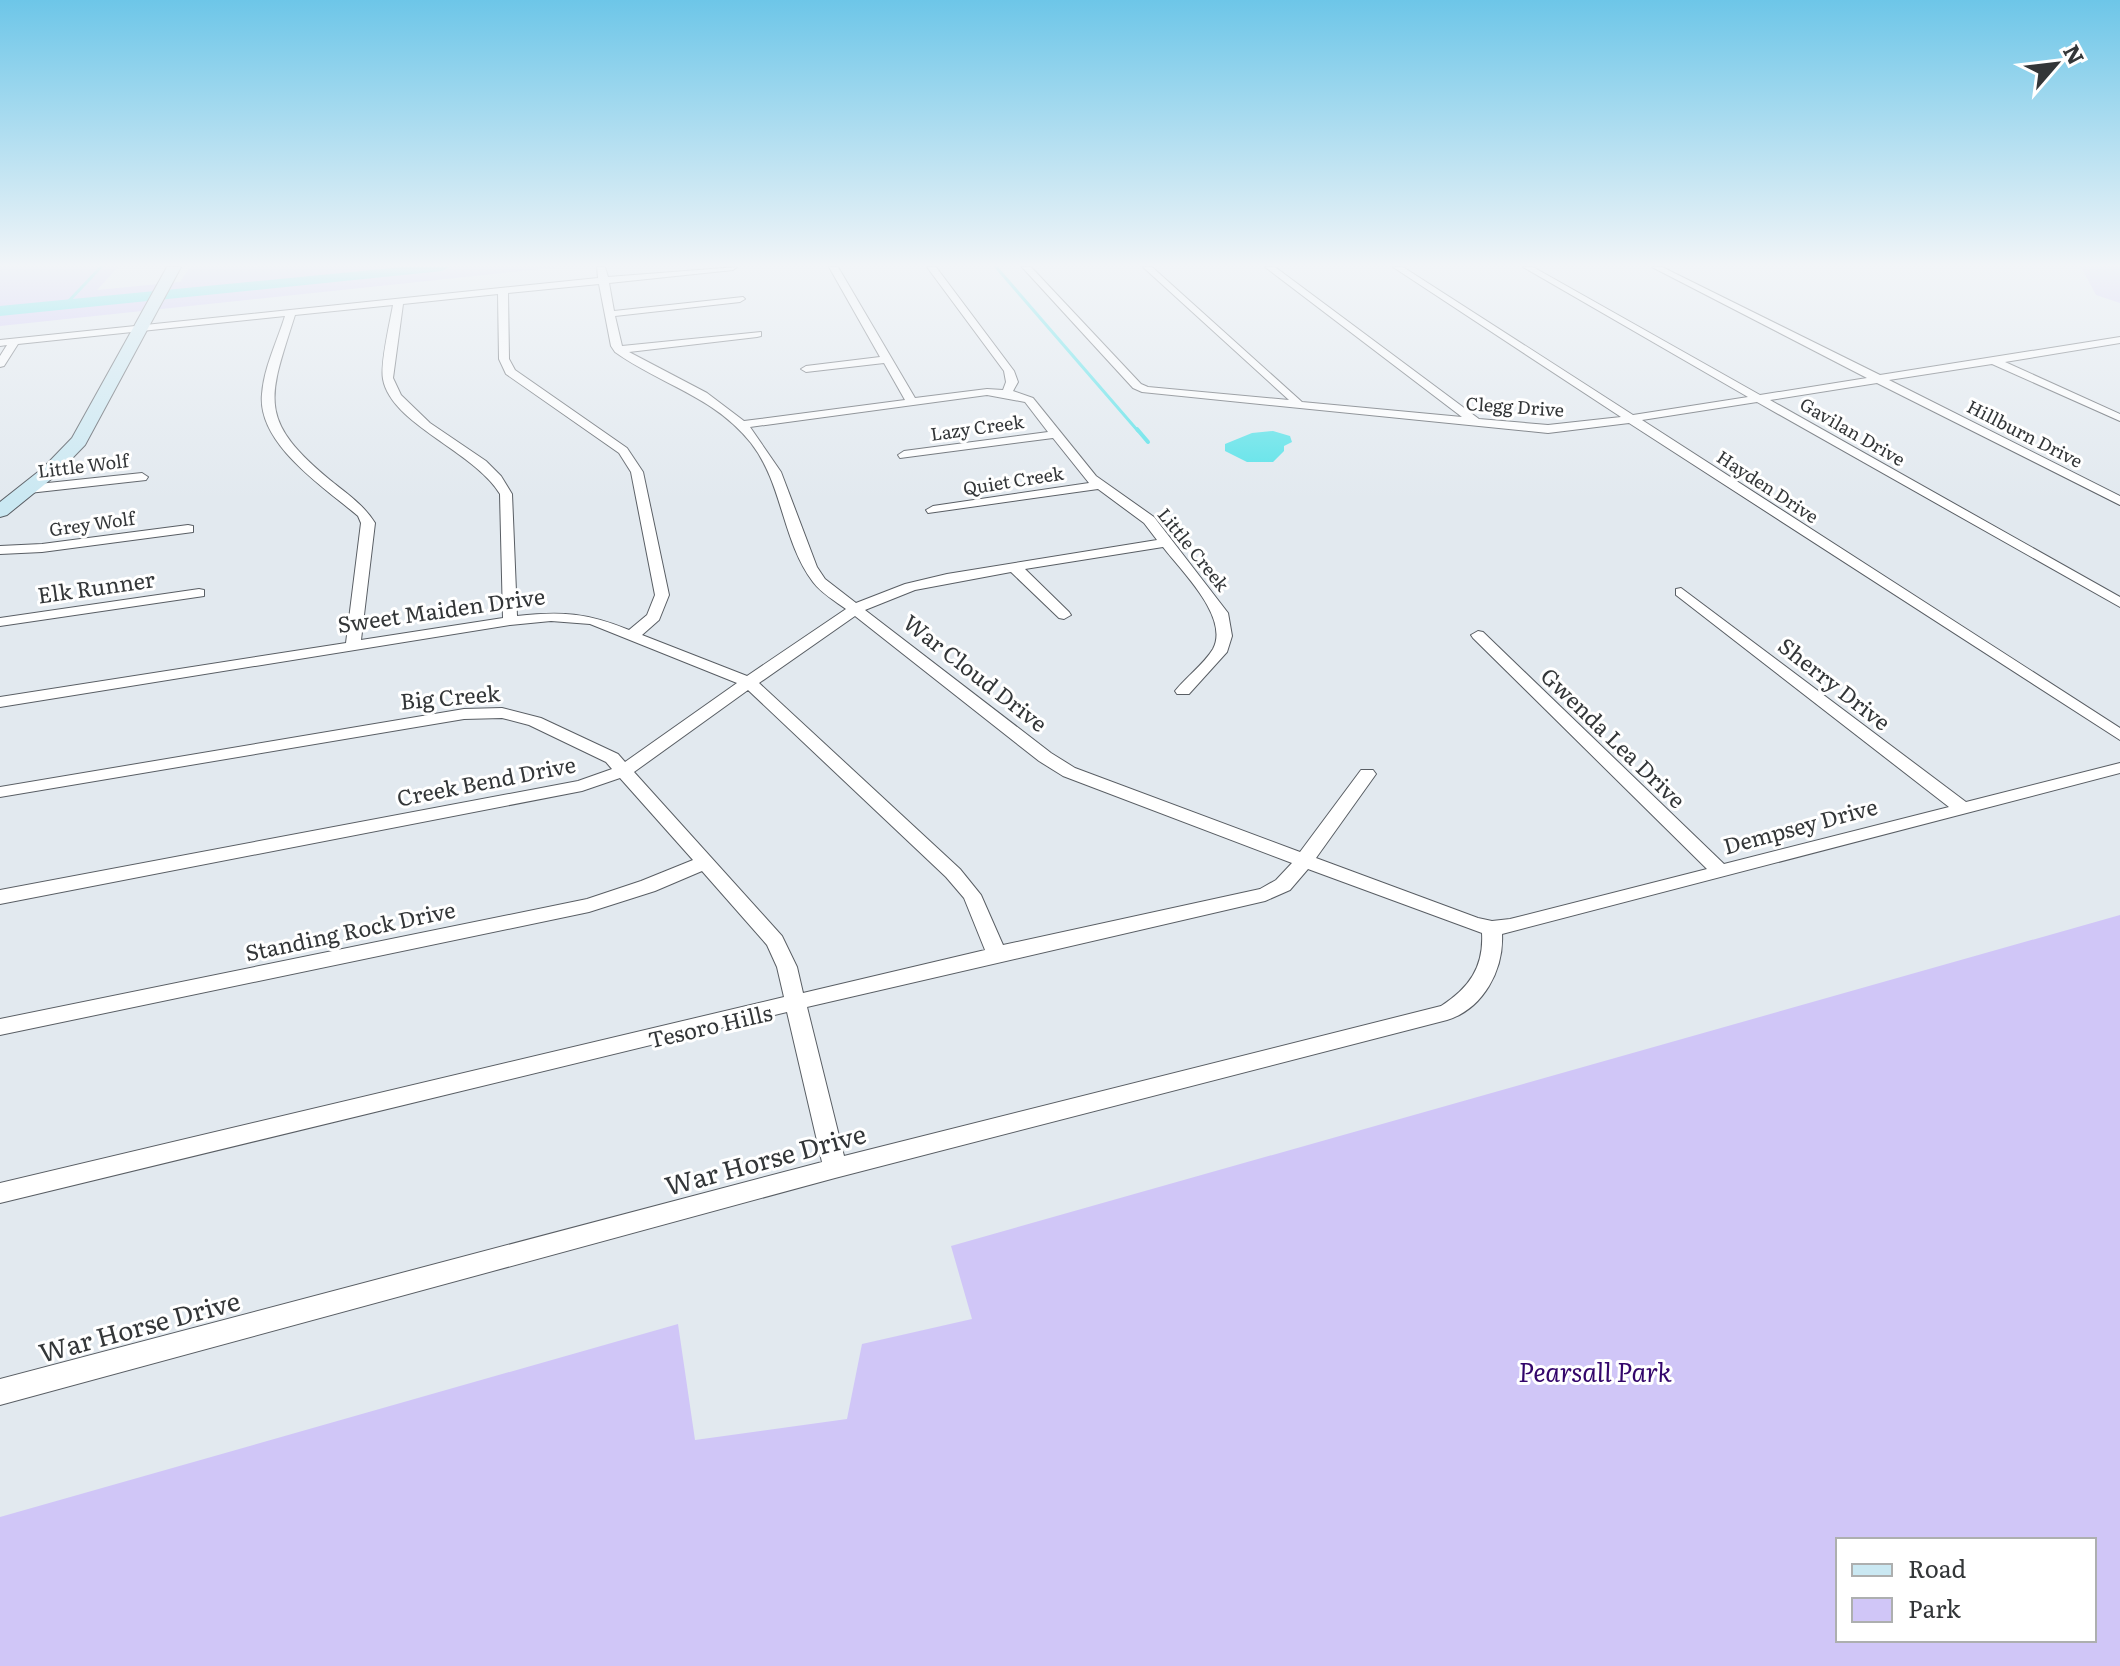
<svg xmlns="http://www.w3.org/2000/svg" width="2120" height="1666" font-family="Literata,serif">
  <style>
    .green { fill: #d0c6f7; fill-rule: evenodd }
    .water { fill: #54e2e8 }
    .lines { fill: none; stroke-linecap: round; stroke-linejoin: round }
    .stream-far1 { stroke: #54e2e8; stroke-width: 3 }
    .stream { stroke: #54e2e8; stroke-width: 4 }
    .river { fill: #54e2e8; fill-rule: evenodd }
    .street-casing { stroke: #595e64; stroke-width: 2 }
    .secondary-casing { stroke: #595e64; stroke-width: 2 }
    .street { fill: #fff; fill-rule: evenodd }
    .secondary { fill: #cae8f2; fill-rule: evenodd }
    .labels { text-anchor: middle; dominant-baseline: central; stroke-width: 6; stroke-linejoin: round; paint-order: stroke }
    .far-street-label { font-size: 18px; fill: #333638; stroke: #fff }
    .street-label { font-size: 22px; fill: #333638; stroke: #fff }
    .near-street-label { font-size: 26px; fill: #333638; stroke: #fff }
    .near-park-label { font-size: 26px; font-style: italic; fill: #33066b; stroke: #fff }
  </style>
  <rect width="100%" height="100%" fill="#e2e9ef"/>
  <path class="green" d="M 0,267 L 118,267 L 97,290 L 180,282 L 190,267 L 559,267 L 0,326 Z
    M 2081,267 L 2120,267 L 2120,303 L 2096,295 Z
    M 2120,915 L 2120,1666 L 0,1666 L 0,1517 L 678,1324 L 695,1440 L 847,1419 L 862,1344 L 972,1319 L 951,1246 ZM 1838,1540 L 2094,1540 L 2094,1640 L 1838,1640 Z"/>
  <path class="water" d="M 1273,431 L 1290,436 L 1292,442 L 1284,446 L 1284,451 L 1273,462 L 1247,462 L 1225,451 L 1225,444 L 1252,433 Z"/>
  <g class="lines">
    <path class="stream-far1" d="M 996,267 L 1138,431
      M 65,305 L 101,267"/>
    <path class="stream" d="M 1137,429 L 1148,442"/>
    <path class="river" d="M 403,267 L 449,267 L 442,271 L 0,316 L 0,306 Z"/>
    <g class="street-casing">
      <path id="street" d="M 597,267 L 605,267 L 608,277 L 737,267 L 733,270 L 609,283 L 614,311 L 743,297 L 745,299 L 740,302 L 615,316 L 622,346 L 761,332 L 761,336 L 757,337 L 629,352 L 707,393 L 744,421 L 905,400 L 884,363 L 806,372 L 801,369 L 806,366 L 880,357 L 829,267 L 838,267 L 915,398 L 987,389 L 1003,390 L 1006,382 L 1004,371 L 927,267 L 936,267 L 1014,371 L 1018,382 L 1013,391 L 1033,398 L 1096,476 L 1154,517 L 1228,613 L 1232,636 L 1227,652 L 1189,694 L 1177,694 L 1175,691 C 1186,677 1204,664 1213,649 C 1230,617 1181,571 1163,547 L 1025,569 L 1069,612 L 1071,615 L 1064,619 L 1059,618 L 1011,572 L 915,590 L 865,610 L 1051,753 L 1075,768 L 1300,852 L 1361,770 L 1373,770 L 1376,774 L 1316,858 L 1478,918 L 1492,921 L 1510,919 L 1707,869 L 1473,638 L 1471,635 L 1478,631 L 1483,632 L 1724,864 L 1949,807 L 1676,595 L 1676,589 L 1681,588 L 1966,802 L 2120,763 L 2120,773 L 1502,934 C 1504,970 1483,1009 1447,1020 L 835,1178 L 0,1405 L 0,1379 L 822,1162 L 787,1012 L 0,1203 L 0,1183 L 784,997 L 777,967 L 767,945 L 702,871 L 655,891 L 589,912 L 0,1035 L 0,1019 L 587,899 L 641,881 L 693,860 L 620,778 L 582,791 L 0,904 L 0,890 L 578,781 L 612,769 L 606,762 L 529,725 L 502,718 L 464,719 L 0,797 L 0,787 L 464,709 L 502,708 L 541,718 L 618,754 L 625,762 L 737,683 L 590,624 L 551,621 L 510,625 L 0,707 L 0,697 L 346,643 L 361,523 L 358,516 C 324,487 257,444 262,394 C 264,367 277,342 285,316 L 18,344 L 4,366 L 0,367 L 0,356 L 7,345 L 0,346 L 0,340 L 598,278 ZM 599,284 L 611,346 L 615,352 C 661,385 714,396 751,443 C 783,484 782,541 813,582 C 821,593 835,601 846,609 L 747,676 L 642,635 L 659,620 L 669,595 L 643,472 L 627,448 L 515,370 L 509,359 L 508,293 ZM 498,294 L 499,359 L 506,374 L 619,453 L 631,472 L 655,595 L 647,615 L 629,630 C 587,613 562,611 517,616 L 512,494 L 501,476 L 486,461 L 430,423 L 401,395 L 393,378 L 403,304 ZM 393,305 C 390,322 380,364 383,379 C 391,424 474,451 500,494 L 503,618 L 361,640 L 375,523 C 364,505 346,493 330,480 C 256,419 269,398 295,315 ZM 987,395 L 1025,402 L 1048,432 L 904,451 L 898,455 L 900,458 L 1053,438 L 1089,483 L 933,506 L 926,510 L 928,513 L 1098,489 L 1144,523 L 1157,540 L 947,574 L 905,584 L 856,603 L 825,579 L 817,567 L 781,472 L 750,427 ZM 855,616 L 1039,761 L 1063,776 L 1292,863 L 1276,880 L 1260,889 L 1003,945 L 981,895 L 960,869 L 759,683 ZM 748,690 L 946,877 L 964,898 L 985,950 L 803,993 L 797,967 L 782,936 L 634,772 ZM 1308,869 L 1482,933 C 1484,967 1469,988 1441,1006 L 844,1156 L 807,1007 L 1265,901 L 1290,890 Z
        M 1022,267 L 1031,267 L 1141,384 L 1148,387 L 1289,400 L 1143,267 L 1152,267 L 1302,402 L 1462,417 L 1265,267 L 1275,267 L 1479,419 L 1548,425 L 1621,417 L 1393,267 L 1403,267 L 1633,415 L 1748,397 L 1523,267 L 1533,267 L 1760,395 L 1867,378 L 1652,267 L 1662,267 L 1880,375 L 2120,337 L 2120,343 L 2005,362 L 2120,414 L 2120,421 L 1992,364 L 1889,380 L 2120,496 L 2120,505 L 1877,383 L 1770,400 L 2120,597 L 2120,607 L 1757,402 L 1642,420 L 2120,728 L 2120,740 L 1629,423 L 1548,433 L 1142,392 L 1133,388 Z
        M 142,473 L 148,477 L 146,480 L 29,493 L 23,489 L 29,485 Z
        M 188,525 L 193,526 L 193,532 L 42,552 L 0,554 L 0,546 L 42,544 Z
        M 199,589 L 204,590 L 204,596 L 0,626 L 0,618 Z"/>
    </g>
    <g class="secondary-casing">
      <path id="secondary" d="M 167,267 L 181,267 L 85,445 L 55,476 L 7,515 L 0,517 L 0,502 L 43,468 L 72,438 Z"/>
    </g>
    <use href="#street" class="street"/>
    <use href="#secondary" class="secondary"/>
  </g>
  <linearGradient id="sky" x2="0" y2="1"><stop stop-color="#6dc6e8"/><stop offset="0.53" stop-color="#f2f5f8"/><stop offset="1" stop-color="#f2f5f8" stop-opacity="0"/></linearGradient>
  <rect width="2120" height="500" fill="url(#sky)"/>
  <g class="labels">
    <g class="far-street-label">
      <text transform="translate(1515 406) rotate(4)">Clegg Drive</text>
      <text transform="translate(977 427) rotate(-8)">Lazy Creek</text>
      <text transform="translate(1853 431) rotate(30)">Gavilan Drive</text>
      <text transform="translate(2025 433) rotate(27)">Hillburn Drive</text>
      <text transform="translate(83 465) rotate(-7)">Little Wolf</text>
      <text transform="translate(1013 480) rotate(-9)">Quiet Creek</text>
      <text transform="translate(1768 486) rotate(33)">Hayden Drive</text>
      <text transform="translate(92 523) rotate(-8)">Grey Wolf</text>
      <text transform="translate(1194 549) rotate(51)">Little Creek</text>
    </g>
    <g class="street-label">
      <text transform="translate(96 586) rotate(-8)">Elk Runner</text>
      <text transform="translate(441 609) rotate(-8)">Sweet Maiden Drive</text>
      <text transform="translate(976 672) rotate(38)">War Cloud Drive</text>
      <text transform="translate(1835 683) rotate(38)">Sherry Drive</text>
      <text transform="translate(450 696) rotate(-5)">Big Creek</text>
      <text transform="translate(1614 737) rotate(44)">Gwenda Lea Drive</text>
      <text transform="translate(486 780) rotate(-11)">Creek Bend Drive</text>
      <text transform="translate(1800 825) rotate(-15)">Dempsey Drive</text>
      <text transform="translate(350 930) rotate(-12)">Standing Rock Drive</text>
      <text transform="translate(710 1025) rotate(-13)">Tesoro Hills</text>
    </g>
    <g class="near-street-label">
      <text transform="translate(765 1158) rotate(-15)">War Horse Drive</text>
      <text transform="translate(139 1325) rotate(-15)">War Horse Drive</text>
    </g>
    <g class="near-park-label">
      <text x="1595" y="1370">Pearsall Park</text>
    </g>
  </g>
  <rect x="1836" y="1538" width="260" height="104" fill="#ffffff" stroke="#adafaf" stroke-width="2"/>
  <rect x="1852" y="1564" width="40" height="12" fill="#cae8f2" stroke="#adafaf" stroke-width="2"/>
  <text x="1908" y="1578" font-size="24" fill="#333638">Road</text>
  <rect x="1852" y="1598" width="40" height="24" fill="#d0c6f7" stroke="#adafaf" stroke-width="2"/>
  <text x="1908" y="1618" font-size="24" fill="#333638">Park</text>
  <g transform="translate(2056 64) rotate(62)" stroke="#ffffff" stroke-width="6" paint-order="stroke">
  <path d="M0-6L14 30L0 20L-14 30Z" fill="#333638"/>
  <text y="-12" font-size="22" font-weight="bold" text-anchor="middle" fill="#333638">N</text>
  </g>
</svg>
